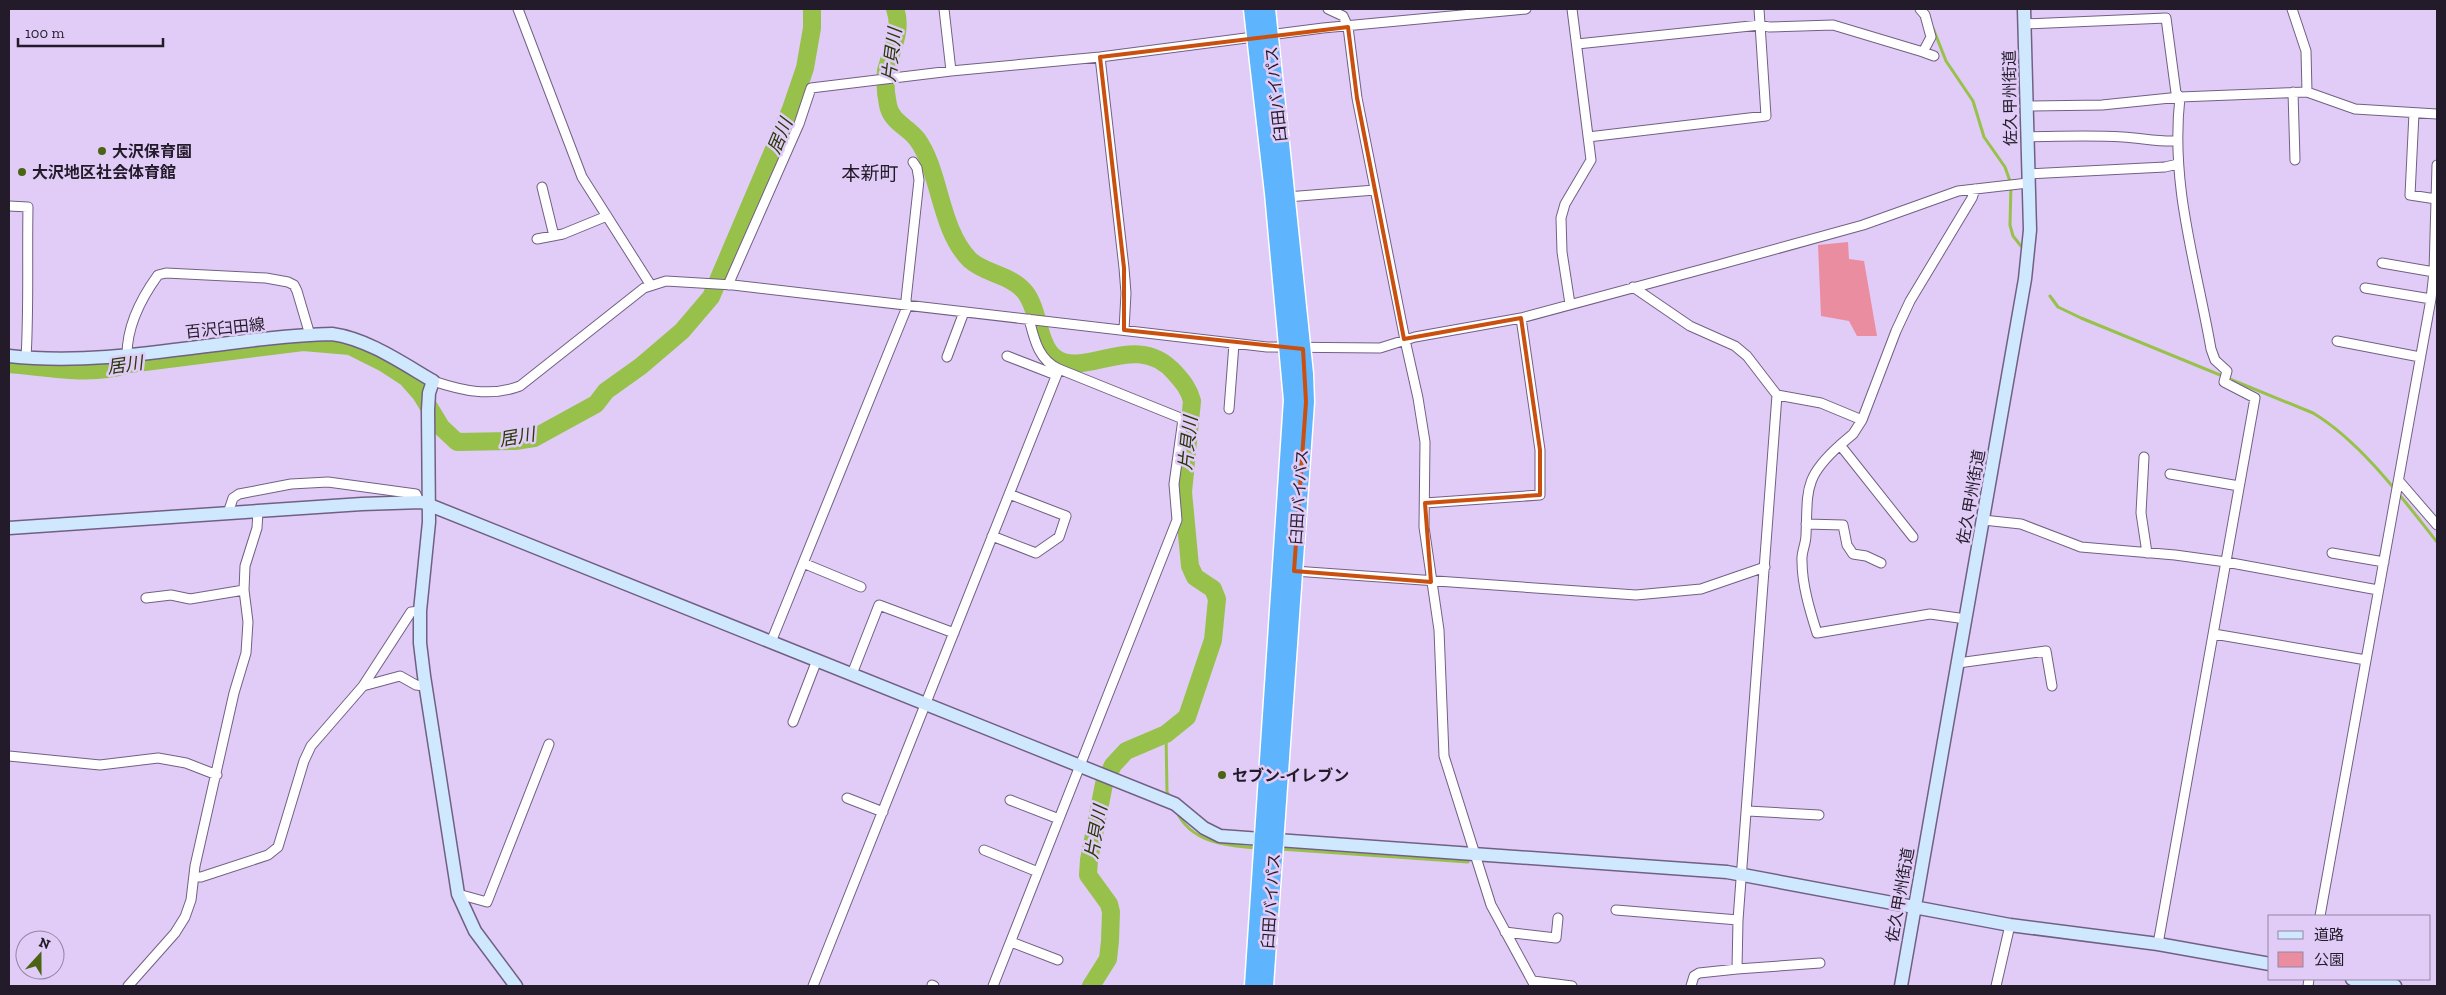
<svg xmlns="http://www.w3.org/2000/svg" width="2446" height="995" font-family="'Zilla Slab','Noto Sans JP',serif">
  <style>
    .green { fill: #eb8da1 }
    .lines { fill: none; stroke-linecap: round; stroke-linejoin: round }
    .stream { stroke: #97c14b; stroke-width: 3 }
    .river { stroke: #97c14b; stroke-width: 18 }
    .street-casing { stroke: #726084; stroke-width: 11 }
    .secondary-casing { stroke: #726084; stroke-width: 15 }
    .highway-casing { stroke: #fff; stroke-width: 19 }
    .street { stroke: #fff; stroke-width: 9 }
    .secondary { stroke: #cfe8fe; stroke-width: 12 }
    .highway { stroke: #5eb4fd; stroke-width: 16 }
    .marked { fill: none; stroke: #ca5010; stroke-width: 4; stroke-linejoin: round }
    .poi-dot { fill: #4a6414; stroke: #e0ccf6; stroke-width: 2 }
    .labels { text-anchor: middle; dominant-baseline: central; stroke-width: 5; stroke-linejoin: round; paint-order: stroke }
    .street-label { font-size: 16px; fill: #231b2a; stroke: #e0ccf6 }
    .poi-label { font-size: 16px; font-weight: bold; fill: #231b2a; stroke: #e0ccf6; text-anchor: start }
    .water-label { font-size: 18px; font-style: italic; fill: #293908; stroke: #e0ccf6 }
    .quarter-label { font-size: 19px; fill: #231b2a; stroke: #e0ccf6 }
  </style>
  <rect width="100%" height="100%" fill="#e0ccf6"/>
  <path class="green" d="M 1848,242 L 1849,259 L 1864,261 L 1877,336 L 1857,336 L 1849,321 L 1821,316 L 1818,245 Z"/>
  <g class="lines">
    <path class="stream" d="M 1933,28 L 1946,61 L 1973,101 L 1984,137 L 2005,167 L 2011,184 L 2010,225 L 2013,236 L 2021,246
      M 2050,296 L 2058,307 L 2081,318 L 2313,413 C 2360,441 2403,499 2437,542
      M 1166,734 L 1167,792 L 1170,798
      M 1176,810 C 1190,843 1227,846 1258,848
      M 1280,849 L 1468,862"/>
    <path class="river" d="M 895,9 C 903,30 891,50 886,71 C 885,81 886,96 888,105 C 891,122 908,127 917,139 C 941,172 939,229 970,260 C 985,274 1012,275 1025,292 C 1039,309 1038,344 1054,357 C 1083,381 1136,328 1175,373 C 1183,382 1189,389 1192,401 L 1183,492 L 1190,566 L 1195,577 L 1213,589 L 1217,599 L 1213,640 L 1187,717 L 1166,734 L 1126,751 L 1113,765 L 1104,784 L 1089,860 L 1088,875 L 1109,904 L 1111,912 L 1110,941 L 1108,959 L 1091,986
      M 9,364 C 48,367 91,377 129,364 L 303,342 L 350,346 L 384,363 L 407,378 L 421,394 L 441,427 L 457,442 L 515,441 L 534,438 L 596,404 L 606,391 L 641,366 L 682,331 L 711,297 L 791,109 L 805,68 L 812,28 L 812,9"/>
    <g class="street-casing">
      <path id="street" d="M 518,9 L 582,177 L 650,284
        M 944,9 L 951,71
        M 1328,9 L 1343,16 L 1348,27 L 1357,98 L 1405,340 L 1418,398 L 1425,442 L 1424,527 L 1439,630 L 1444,756 L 1491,905 L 1535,986
        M 2292,9 L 2306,51 L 2307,92
        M 2024,24 L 2166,18 L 2176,93 L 2180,97 C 2170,186 2196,263 2211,349 L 2215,360 L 2227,371 L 2224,382 L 2255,398 L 2158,944
        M 1577,44 L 1760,25 L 1769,27 L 1833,25 L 1923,52 L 1931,37 L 1925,15 L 1920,9
        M 1923,52 L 1934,56
        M 1100,57 L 1124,268 L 1126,293 L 1124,330
        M 2293,92 L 2295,160
        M 2027,106 L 2102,105 L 2180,97 L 2307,92 L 2355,109 L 2437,114
        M 2414,113 L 2410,195 L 2436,199
        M 1588,137 L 1766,116 L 1759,9
        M 2027,137 C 2059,136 2091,135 2123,137 C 2141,138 2159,142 2177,141
        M 2028,174 L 2165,167 L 2178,164
        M 542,187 L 554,236
        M 1287,197 L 1375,190
        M 9,206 L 28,207 C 27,257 29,308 26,358
        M 537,239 L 563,234 L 607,216
        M 2382,263 L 2434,272
        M 728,285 L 799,124 L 811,88 L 951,71 L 1100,57 L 1323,28 L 1526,9
        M 1633,287 L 1690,326 L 1735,346 L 1747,356 L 1777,395 L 1821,403 L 1862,420 L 1896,331 L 1910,301 L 1972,198 L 1975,189
        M 2365,288 L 2431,299
        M 1570,304 L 1562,252 L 1561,218 L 1565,204 L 1591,160 L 1572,9
        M 2337,341 L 2420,357
        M 127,355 C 127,326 142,297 158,275 L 166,273 L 266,278 L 288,282 L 294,285 L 297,291 L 310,335
        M 1007,356 L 1056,375
        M 947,357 L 964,312
        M 433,381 C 463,391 490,397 520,386 L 644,288 L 666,281 L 733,285 L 1267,347 L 1380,348 L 1415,337 L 1521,318 L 1718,265 L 1863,225 L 1958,191 L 2028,183
        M 1229,409 L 1234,344
        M 1862,420 L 1853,434 L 1840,445 L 1913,537
        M 1840,445 C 1803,478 1808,490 1806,535 C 1806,544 1801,553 1802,561 C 1802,585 1810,611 1817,633 L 1930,614 L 1966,619
        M 2144,457 L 2141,513 L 2147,553
        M 2170,474 L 2239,486
        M 2399,481 L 2437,525
        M 1425,503 L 1540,495 L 1540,450 L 1521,318
        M 228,513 L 233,498 L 239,494 L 291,484 L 328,482 L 416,494 L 419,502
        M 1983,520 L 2021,524 L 2081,547 L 2175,555 L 2226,562 L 2378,590
        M 1806,524 L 1843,525 L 1847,545 L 1853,554 L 1866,556 L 1881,563
        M 992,536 L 1036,553 L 1059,537 L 1066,516 L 1009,494
        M 2332,553 L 2384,562
        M 803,563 L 861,587
        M 1294,571 L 1636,595 L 1701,589 L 1765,567
        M 146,598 L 171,595 L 190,599 L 244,590
        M 2214,634 L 2366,660
        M 771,642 L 907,307 L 906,300 L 919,180 L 917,168 L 913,162
        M 1958,663 L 2046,651 L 2052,686
        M 852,674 L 879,605 L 954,633
        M 363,686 L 400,676 L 416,685 L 425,686
        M 793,722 L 817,660
        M 9,756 L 100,765 L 158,758 L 186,763 L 217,775
        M 847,798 L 883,812
        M 1010,800 L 1059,819
        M 1748,811 L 1819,815
        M 984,850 L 1038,872
        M 194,877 L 201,877 L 268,855 L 278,847 L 304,761 L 311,746 L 363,686 L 411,612 L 420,611
        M 458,894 L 487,902 L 549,744
        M 1616,910 L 1738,920
        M 2320,916 L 2431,299 L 2434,272 L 2437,165
        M 1505,932 L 1556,938 L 1558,918
        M 1011,942 L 1058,960
        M 1737,969 L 1820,963
        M 1533,981 L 1572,986
        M 932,985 L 934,986
        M 128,986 L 175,933 L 185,917 L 191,900 L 195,866 L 234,693 L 246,653 L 248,622 L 244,590 L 245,566 L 257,528 L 258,511
        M 813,986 L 1059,369 C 1038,360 1034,338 1029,319
        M 993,986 L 1177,520 L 1174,484 L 1183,419 L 1059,369
        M 1691,986 L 1694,976 L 1699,973 L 1737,969 L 1738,920 L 1777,395
        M 1996,986 L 2010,925
        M 2308,986 L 2309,979"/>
    </g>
    <g class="secondary-casing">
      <path id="secondary" d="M 9,356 C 117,368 224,337 332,334 C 368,339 402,363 433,381 L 429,393 L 428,410 L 429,522 L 420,611 L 420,643 L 424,676 L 458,894 L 475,931 L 516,986
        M 9,528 L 362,504 L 422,502 L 1175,804 L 1204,828 L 1220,836 L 1727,872 L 2010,925 L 2158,944 L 2270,964
        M 2352,979 L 2395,986
        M 1901,986 L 2025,279 L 2030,230 L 2024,9"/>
    </g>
    <g class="highway-casing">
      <path id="highway" d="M 1252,9 L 1273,193 L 1292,400 L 1253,986
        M 1265,986 L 1306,402 L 1305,374 L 1267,9"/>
    </g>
    <use href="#street" class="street"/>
    <use href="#secondary" class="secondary"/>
    <use href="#highway" class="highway"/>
  </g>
  <path class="marked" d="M 1348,27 L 1357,98 L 1404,339 L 1521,318 L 1540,450 L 1540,495 L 1425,503 L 1431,582 L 1294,571 L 1306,402 L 1303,349 L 1124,330 L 1124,268 L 1100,57 Z"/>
  <g class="poi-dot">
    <circle cx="102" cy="151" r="5"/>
    <circle cx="22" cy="172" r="5"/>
    <circle cx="1222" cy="775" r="5"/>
  </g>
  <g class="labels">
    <g class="street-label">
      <text transform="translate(1276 94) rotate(-96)">臼田バイパス</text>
      <text transform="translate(2010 98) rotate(-91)">佐久甲州街道</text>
      <text transform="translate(225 328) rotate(-6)">百沢臼田線</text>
      <text transform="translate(1299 497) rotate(-86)">臼田バイパス</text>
      <text transform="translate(1971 497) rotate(-80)">佐久甲州街道</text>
      <text transform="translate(1900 895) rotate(-80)">佐久甲州街道</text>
      <text transform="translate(1271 901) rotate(-86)">臼田バイパス</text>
    </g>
    <g class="poi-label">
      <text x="112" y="151">大沢保育園</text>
      <text x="32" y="172">大沢地区社会体育館</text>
      <text x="1232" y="775">セブン-イレブン</text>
    </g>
    <g class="water-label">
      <text transform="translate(892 55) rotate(-83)">片貝川</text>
      <text transform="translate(780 136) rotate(-67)">居川</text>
      <text transform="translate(125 365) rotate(-8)">居川</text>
      <text transform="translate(517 437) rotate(-10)">居川</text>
      <text transform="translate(1188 443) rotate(-84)">片貝川</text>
      <text transform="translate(1096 832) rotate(-80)">片貝川</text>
    </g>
    <g class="quarter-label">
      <text x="870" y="173">本新町</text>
    </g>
  </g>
  <rect width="2446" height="995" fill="none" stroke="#231b2a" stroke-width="20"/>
  <rect x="2268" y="915" width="162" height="65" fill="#e0ccf6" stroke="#9485a4"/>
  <rect x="2278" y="931" width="25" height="8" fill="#cfe8fe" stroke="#9485a4"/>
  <text x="2314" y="940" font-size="15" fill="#231b2a">道路</text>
  <rect x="2278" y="952" width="25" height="15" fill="#eb8da1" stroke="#9485a4"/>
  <text x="2314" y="965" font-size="15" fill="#231b2a">公園</text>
  <g transform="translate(40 955) rotate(21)"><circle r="24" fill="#e0ccf6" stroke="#9485a4"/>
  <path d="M0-4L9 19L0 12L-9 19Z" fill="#4a6414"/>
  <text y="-8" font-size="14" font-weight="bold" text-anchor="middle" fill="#231b2a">N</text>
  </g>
  <path d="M18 38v8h145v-8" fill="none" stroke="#231b2a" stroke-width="2.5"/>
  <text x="25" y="38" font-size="15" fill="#231b2a" stroke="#e0ccf6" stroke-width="4" paint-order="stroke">100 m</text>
</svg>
